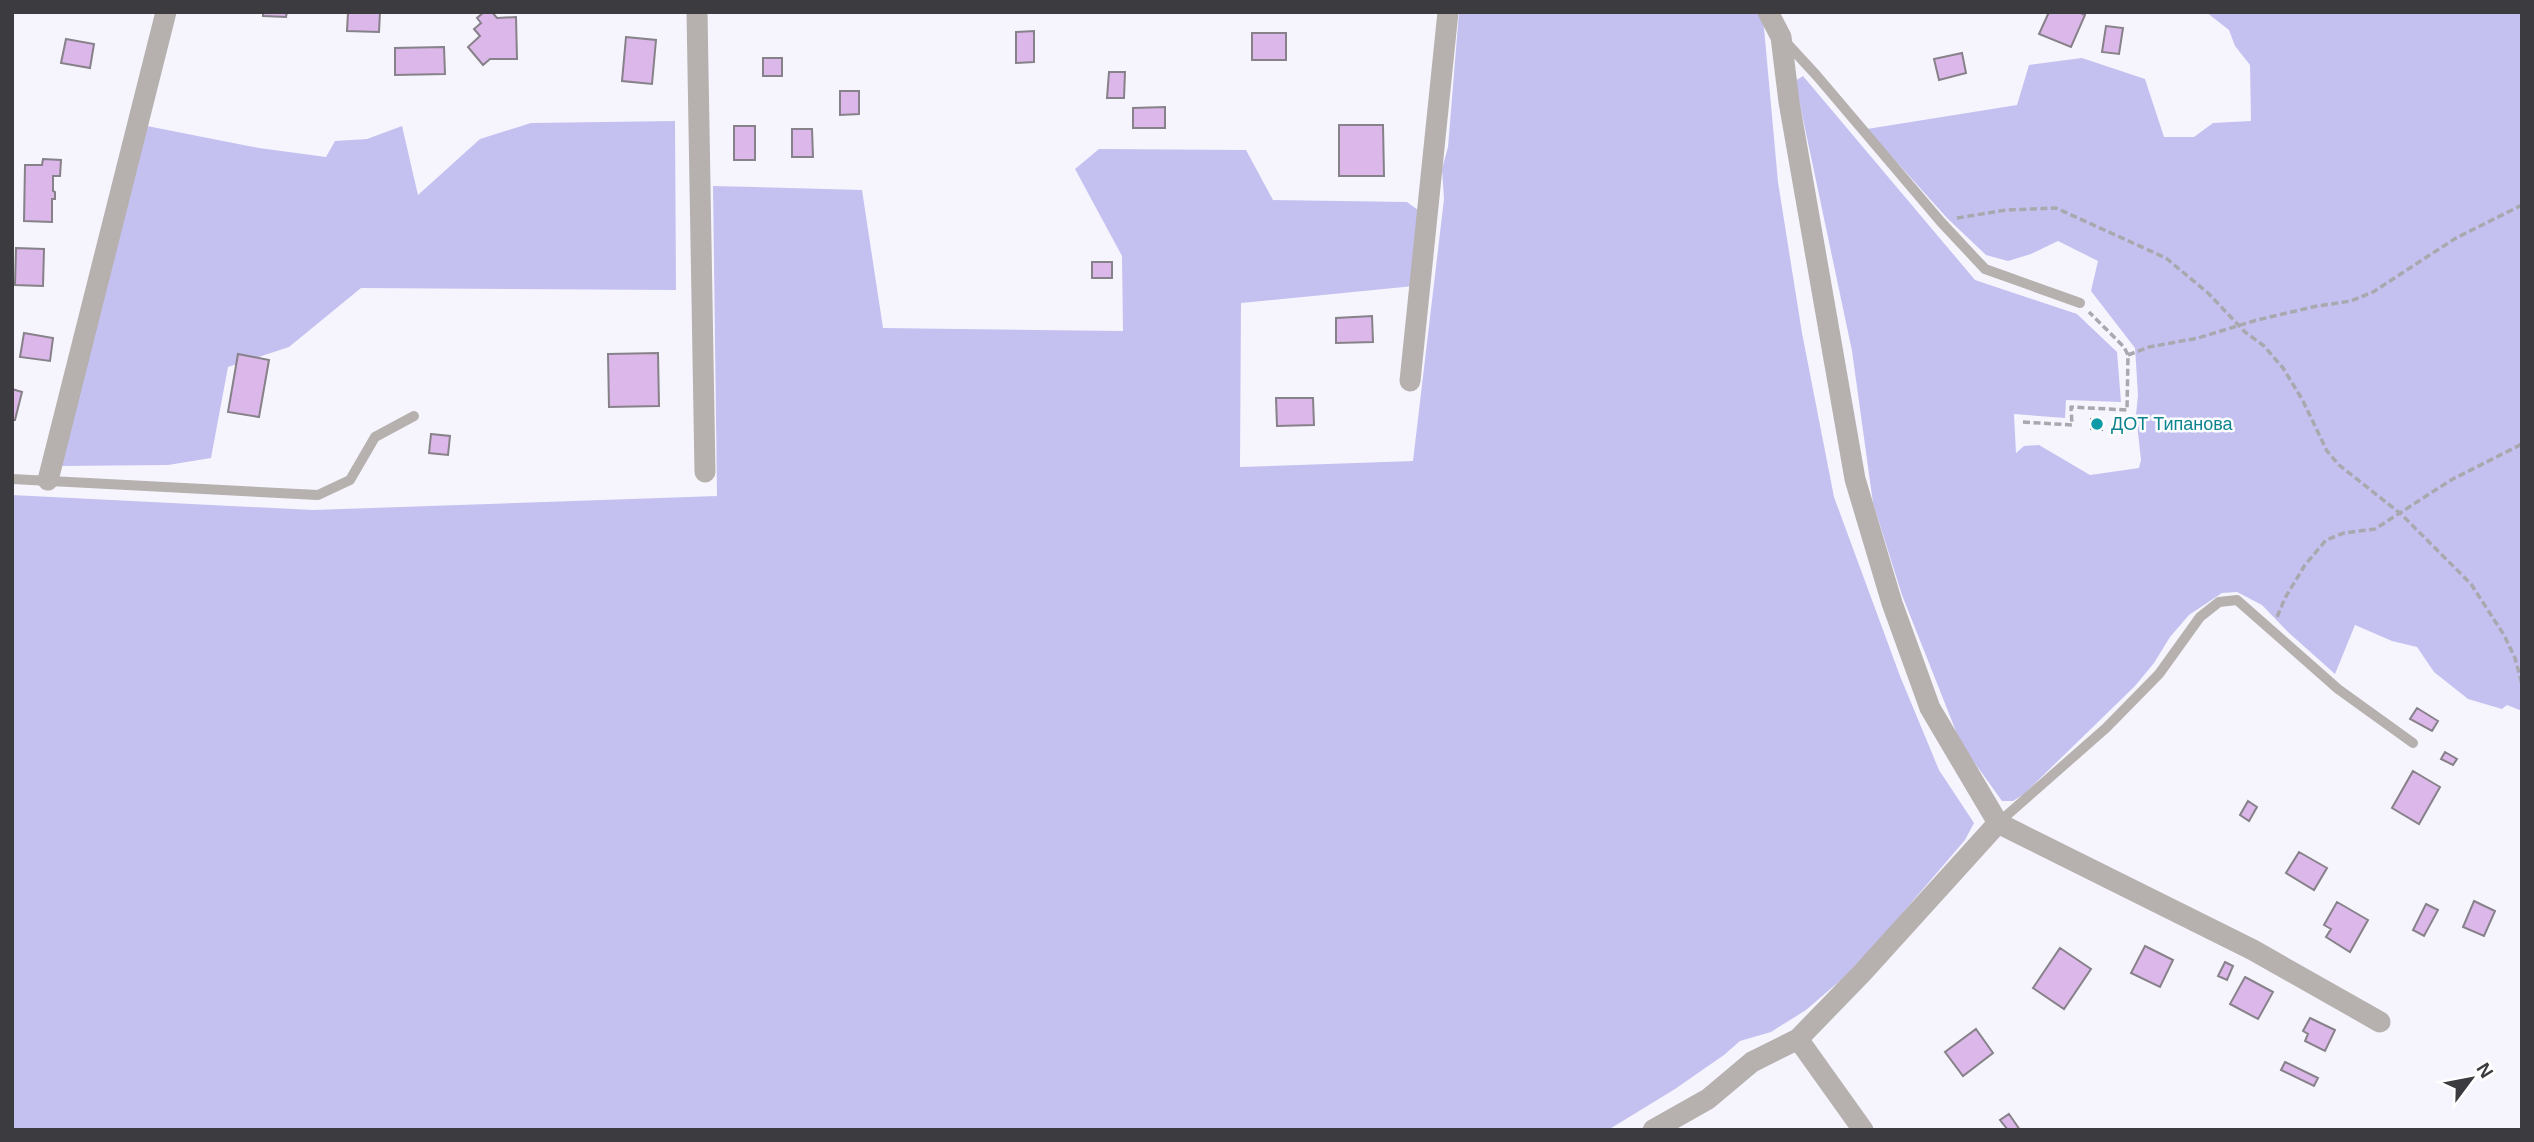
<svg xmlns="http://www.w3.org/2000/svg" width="2534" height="1142" font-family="Arial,sans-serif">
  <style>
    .green { fill: #c4c1f0 }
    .building { fill: #dcb7e9; stroke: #878189; stroke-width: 2 }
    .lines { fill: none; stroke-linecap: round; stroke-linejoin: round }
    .path { stroke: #a9a8ae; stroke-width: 3.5; stroke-dasharray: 7 3.5; stroke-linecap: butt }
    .lane { stroke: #b6b1af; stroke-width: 10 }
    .street { stroke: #b6b1af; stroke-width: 21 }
    .culture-dot { fill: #0f9aa8; stroke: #fff; stroke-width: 2.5 }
    .labels { text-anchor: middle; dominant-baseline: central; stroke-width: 5; stroke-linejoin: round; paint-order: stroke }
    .culture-label { font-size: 18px; fill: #0d838f; stroke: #fff; text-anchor: start }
  </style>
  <rect width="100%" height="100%" fill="#f6f5fe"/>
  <path class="green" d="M 1459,12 L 1759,12 L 1763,17 L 1778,182 L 1802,333 L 1834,497 L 1900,676 L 1939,770 L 1974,823 L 1965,840 L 1882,937 L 1842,979 L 1806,1010 L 1771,1032 L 1740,1041 L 1724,1055 L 1675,1089 L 1608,1130 L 12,1130 L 12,495 L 313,510 L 717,496 L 713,186 L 862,190 L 883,328 L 1123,331 L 1122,256 L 1075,169 L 1099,149 L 1246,150 L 1273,200 L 1407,202 L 1418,210 L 1414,286 L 1241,303 L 1240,467 L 1413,461 L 1444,199 L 1442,169 L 1448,147 Z
    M 2206,12 L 2522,12 L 2522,711 L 2507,705 L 2502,709 L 2468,699 L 2434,672 L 2417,647 L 2392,641 L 2355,625 L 2335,674 L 2288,632 L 2262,605 L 2237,592 L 2222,593 L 2189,615 L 2170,637 L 2154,663 L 2135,686 L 2024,794 L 2013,801 L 2002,801 L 1961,744 L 1902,595 L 1873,503 L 1852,351 L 1795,81 L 1803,76 L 1975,280 L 2077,314 L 2117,352 L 2121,402 L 2066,400 L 2065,418 L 2014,414 L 2016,453 L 2024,446 L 2039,445 L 2090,475 L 2139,468 L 2141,460 L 2136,415 L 2138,395 L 2135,348 L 2091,291 L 2098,261 L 2058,241 L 2031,254 L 2008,261 L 1986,255 L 1947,218 L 1867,129 L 2017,105 L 2029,65 L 2082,58 L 2145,79 L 2164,137 L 2194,137 L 2213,123 L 2251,121 L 2250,65 L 2235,46 L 2229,30 Z
    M 675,121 L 676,290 L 361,288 L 289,347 L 228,367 L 211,458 L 168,465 L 60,466 L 147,126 L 259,148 L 326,157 L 335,141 L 367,139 L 402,126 L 418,195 L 480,139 L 531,123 Z"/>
  <path class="building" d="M 263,12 L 287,12 L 286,17 L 263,16 Z
    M 348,12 L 380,12 L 379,32 L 347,31 Z
    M 484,12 L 492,12 L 497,18 L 516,17 L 517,59 L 490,59 L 483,65 L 468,47 L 480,36 L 474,29 L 481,23 L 477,18 Z
    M 2049,12 L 2079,12 L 2085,15 L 2071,47 L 2039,34 Z
    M 2106,26 L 2123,28 L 2119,54 L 2102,52 Z
    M 1034,31 L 1034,62 L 1016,63 L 1016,32 Z
    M 1252,33 L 1286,33 L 1286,60 L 1252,60 Z
    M 626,37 L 656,40 L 652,84 L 622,81 Z
    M 66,39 L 94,44 L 90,68 L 61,63 Z
    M 444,47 L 445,74 L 395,75 L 395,48 Z
    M 1962,53 L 1966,73 L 1939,80 L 1934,59 Z
    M 763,58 L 782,58 L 782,76 L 763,76 Z
    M 1109,72 L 1125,72 L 1124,98 L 1107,98 Z
    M 840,91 L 859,91 L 859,114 L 840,115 Z
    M 1165,107 L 1165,128 L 1133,128 L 1133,108 Z
    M 1339,125 L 1383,125 L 1384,176 L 1339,176 Z
    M 734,126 L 755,126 L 755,160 L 734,160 Z
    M 792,129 L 812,129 L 813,157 L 792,157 Z
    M 43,159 L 61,160 L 60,176 L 53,176 L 53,191 L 55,192 L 55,199 L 52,199 L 52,222 L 24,221 L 25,165 L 42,165 Z
    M 16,248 L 44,249 L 43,286 L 15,285 Z
    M 1092,262 L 1112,262 L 1112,278 L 1092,278 Z
    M 1372,316 L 1373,342 L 1336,343 L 1336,318 Z
    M 24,333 L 53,338 L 50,361 L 20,357 Z
    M 658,353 L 659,406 L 609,407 L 608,354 Z
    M 238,354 L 269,360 L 259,417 L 228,412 Z
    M 12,389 L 22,392 L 15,420 L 12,420 Z
    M 1276,398 L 1313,398 L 1314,425 L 1277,426 Z
    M 2091,419 L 2102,420 L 2102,430 L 2091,429 Z
    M 431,434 L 450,436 L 448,455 L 429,453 Z
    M 2417,708 L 2438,721 L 2432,731 L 2410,719 Z
    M 2445,752 L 2457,759 L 2453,765 L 2441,759 Z
    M 2413,771 L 2440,787 L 2419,824 L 2392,808 Z
    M 2248,801 L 2257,807 L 2249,821 L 2240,815 Z
    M 2299,852 L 2327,868 L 2314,890 L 2286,873 Z
    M 2474,901 L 2495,911 L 2484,936 L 2463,927 Z
    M 2337,902 L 2368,920 L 2350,952 L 2326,937 L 2331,929 L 2324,925 Z
    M 2426,904 L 2438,910 L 2424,936 L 2413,930 Z
    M 2145,946 L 2173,960 L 2160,987 L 2131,973 Z
    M 2060,948 L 2091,969 L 2064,1009 L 2033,988 Z
    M 2225,962 L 2233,966 L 2227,980 L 2218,976 Z
    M 2245,977 L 2273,992 L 2258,1019 L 2230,1004 Z
    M 2310,1018 L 2335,1030 L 2325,1051 L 2305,1041 L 2308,1034 L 2303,1031 Z
    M 1976,1029 L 1993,1053 L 1963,1076 L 1945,1052 Z
    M 2285,1062 L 2318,1078 L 2314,1086 L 2281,1070 Z
    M 2009,1114 L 2020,1130 L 2008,1130 L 2000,1120 Z"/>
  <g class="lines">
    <path class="path" d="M 1957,218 L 2006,210 L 2056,208 L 2166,258 L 2209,294 L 2245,332 L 2264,346 L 2283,368 L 2302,399 L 2327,451 L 2339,465 L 2401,514 L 2471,584 L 2504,635 L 2515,658 L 2522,684
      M 2128,355 L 2149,347 L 2198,338 L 2257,320 L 2317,306 L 2351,301 L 2373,292 L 2456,238 L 2522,205
      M 2023,422 L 2072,425 L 2071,407 L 2127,410 L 2128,355 L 2124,347 L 2089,312
      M 2277,617 L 2285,598 L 2305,565 L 2326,540 L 2344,533 L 2375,529 L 2451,480 L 2522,444"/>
    <path class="lane" d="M 1783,39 L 1817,76 L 1941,222 L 1985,269 L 2080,303
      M 12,479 L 318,495 L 350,480 L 375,437 L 414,416
      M 1998,823 L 2106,728 L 2159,674 L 2200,617 L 2219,602 L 2237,600 L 2338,689 L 2413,743"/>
    <path class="street" d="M 697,12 L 705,472
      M 1768,12 L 1781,37 L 1789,102 L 1855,479 L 1892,603 L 1930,708 L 1998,823 L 2253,950 L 2380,1022
      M 1410,381 L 1448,12
      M 48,480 L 166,12
      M 1798,1039 L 1863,1130
      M 1653,1130 L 1708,1099 L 1752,1062 L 1798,1039 L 1863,972 L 1998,823"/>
  </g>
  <circle class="culture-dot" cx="2097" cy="424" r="7"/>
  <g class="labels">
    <g class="culture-label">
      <text x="2111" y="424">ДОТ Типанова</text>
    </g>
  </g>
  <rect width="2534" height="1142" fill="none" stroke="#3c3b3f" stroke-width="28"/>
  <g transform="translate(2471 1079) rotate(58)" stroke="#ffffff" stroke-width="5" paint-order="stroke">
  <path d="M0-5L12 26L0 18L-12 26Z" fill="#3c3b3f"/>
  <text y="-10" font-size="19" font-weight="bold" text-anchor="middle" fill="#3c3b3f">N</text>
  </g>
</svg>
